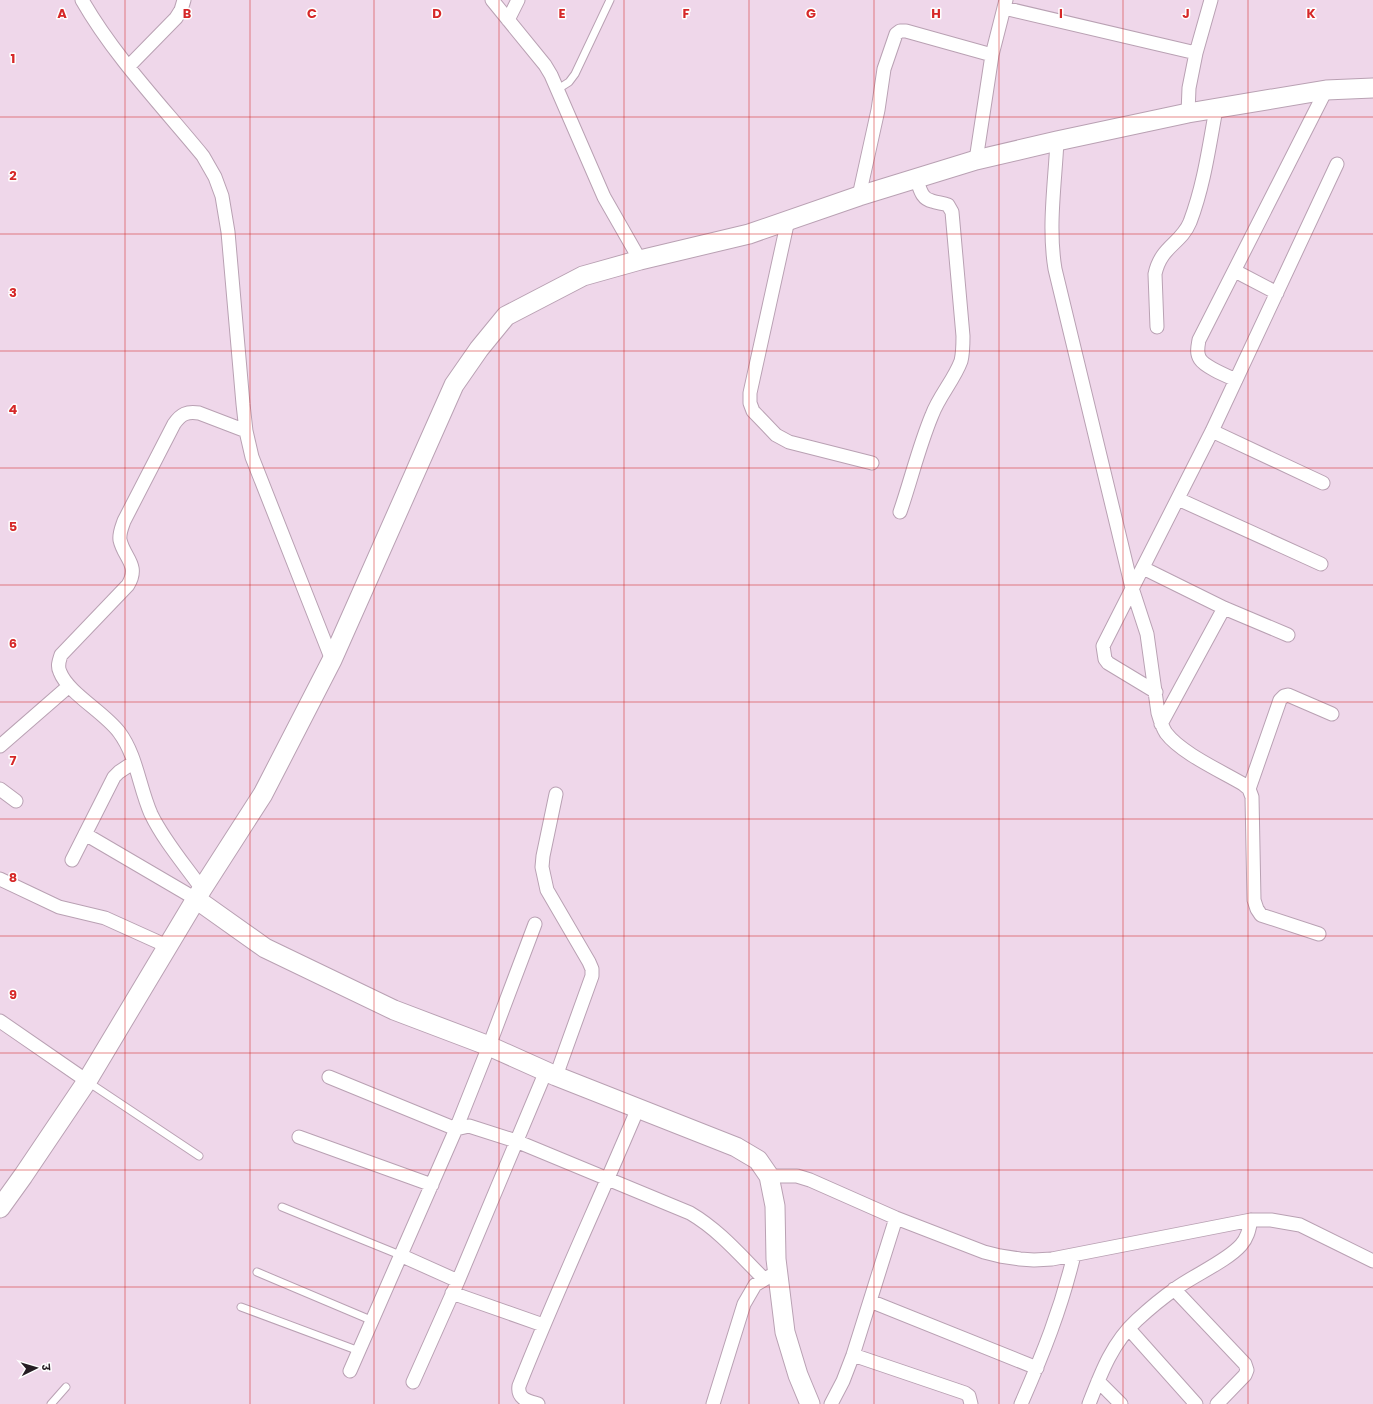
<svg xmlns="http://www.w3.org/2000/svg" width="1373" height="1404" font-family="Poppins,'Noto Sans Devanagari',sans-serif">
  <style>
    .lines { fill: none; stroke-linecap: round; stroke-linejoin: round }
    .lane-casing { stroke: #b9a1b3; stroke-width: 9 }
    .street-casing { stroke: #b9a1b3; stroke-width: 15 }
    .secondary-casing { stroke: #b9a1b3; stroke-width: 21 }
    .lane { stroke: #fff; stroke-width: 7 }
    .street { stroke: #fff; stroke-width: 13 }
    .secondary { stroke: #fff; stroke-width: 19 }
    .grid { fill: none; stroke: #d62828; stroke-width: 1; stroke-opacity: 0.55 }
    .grid-label { font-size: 13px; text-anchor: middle; font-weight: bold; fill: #d62828; stroke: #fff; stroke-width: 3; stroke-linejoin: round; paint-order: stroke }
  </style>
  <rect width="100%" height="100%" fill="#efd7ea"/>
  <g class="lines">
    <g class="lane-casing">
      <path id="lane" d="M 558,89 L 569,82 L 575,74 L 610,0
        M 88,1082 L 199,1156
        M 282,1207 L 400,1255
        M 257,1272 L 373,1321
        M 241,1307 L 359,1351
        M 51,1404 L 66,1387"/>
    </g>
    <g class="street-casing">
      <path id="street" d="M 82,0 C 114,56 162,106 203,156 L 215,177 L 222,196 L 228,232 L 243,404 L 246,431 L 252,457 L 332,660
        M 492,0 L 545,65 L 551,75 L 604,197 L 640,260
        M 1004,8 L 1196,53
        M 508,20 L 518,0
        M 129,66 L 176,18 L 181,10 L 184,0
        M 1188,113 L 1189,88 L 1196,53 L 1211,0
        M 1057,141 C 1055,183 1048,227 1055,269 L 1132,588 L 1147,634 L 1158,713 C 1160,720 1162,727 1166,733 C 1181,753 1221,771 1243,784 L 1249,789 L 1252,797 L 1254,900 L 1257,909 L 1261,915 L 1319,934
        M 976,160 L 992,55 L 1006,0
        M 859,196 L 878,110 L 884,69 L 896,34 L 900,31 L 906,31 L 992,55
        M 788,220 L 750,393 L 750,403 L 753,411 L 776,435 L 789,442 L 872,463
        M 1235,271 L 1277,293
        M 1157,327 L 1155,274 C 1161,246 1181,244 1190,222 C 1204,185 1209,147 1216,109
        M 1236,380 C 1227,376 1205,367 1200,359 C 1196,353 1198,346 1199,340 L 1326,90
        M 1212,431 L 1323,483
        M 1178,499 L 1321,564
        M 900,512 C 911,480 919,446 932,415 C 939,396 954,380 961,361 C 963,353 963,344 963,336 L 952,212 L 948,205 C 943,203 937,203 932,201 C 921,199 920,188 916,178
        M 1143,568 L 1224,608 L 1288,635
        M 1156,692 L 1108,663 L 1105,659 L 1103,646 L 1212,431 L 1337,164
        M 1161,724 L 1224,608
        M 0,746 L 69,686
        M 0,789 L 16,801
        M 1249,789 L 1280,700 L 1284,696 L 1288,695 L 1332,714
        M 556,794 L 543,856 L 542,867 L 547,890 L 589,962 L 592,969 L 592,976 L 556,1076
        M 85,834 L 196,899
        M 72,860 L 114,777 L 119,772 L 134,762
        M 0,879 L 59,907 L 105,918 L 167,946
        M 202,889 C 185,865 164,841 151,814 C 139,787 137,756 119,732 C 104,712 68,693 60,672 C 57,666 59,661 61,655 L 128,585 C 140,565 124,558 120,540 C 119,533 122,527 124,521 L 174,424 C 181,414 187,411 199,413 L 246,431
        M 0,1021 L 87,1081
        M 329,1077 L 456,1129 L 469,1126 L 516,1141 L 690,1213 C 719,1230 740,1255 764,1279
        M 299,1137 L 432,1185
        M 769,1176 L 797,1176 L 810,1180 L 896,1218 L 984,1252 L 1000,1256 L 1020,1259 L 1034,1260 L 1052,1259 L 1251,1220 L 1271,1220 L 1300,1225 L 1373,1261
        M 400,1255 L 458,1281
        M 1174,1289 L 1245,1364 L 1247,1370 L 1245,1375 L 1217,1404
        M 452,1293 L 543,1325
        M 870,1301 L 1037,1368
        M 1129,1329 L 1196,1404
        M 853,1355 L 965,1393 L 969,1396 L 971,1404
        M 350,1371 L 456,1129 L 489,1046 L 535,924
        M 1098,1381 L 1121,1404
        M 413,1382 L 458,1281 L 546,1071
        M 538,1404 C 528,1401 517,1399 519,1386 C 556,1292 599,1201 638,1108
        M 713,1404 L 744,1304 L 755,1285 L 770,1276
        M 831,1404 L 843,1381 L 853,1355 L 896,1218
        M 1021,1404 C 1043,1354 1061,1309 1074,1255
        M 1089,1404 C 1101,1373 1112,1343 1137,1320 C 1149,1309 1162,1298 1175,1289 C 1194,1275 1227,1261 1241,1245 C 1248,1237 1249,1229 1251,1220"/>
    </g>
    <g class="secondary-casing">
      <path id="secondary" d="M 196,899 L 265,948 L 394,1010 L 489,1046 L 556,1076 L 736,1147 L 758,1160 L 769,1176 L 775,1206 L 776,1259 L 785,1332 L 798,1375 L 810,1404
        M 0,1208 L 23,1176 L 87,1081 L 202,889 L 263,794 L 332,660 L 454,385 L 479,349 L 506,316 L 583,276 L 640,260 L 749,234 L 859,196 L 976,160 L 1057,141 L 1188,113 L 1326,90 L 1373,88"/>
    </g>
    <use href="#lane" class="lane"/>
    <use href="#street" class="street"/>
    <use href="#secondary" class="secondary"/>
  </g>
  <path class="grid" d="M 125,0 L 125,1404M 250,0 L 250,1404M 374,0 L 374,1404M 499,0 L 499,1404M 624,0 L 624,1404M 749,0 L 749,1404M 874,0 L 874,1404M 999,0 L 999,1404M 1123,0 L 1123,1404M 1248,0 L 1248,1404M 0,117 L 1373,117M 0,234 L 1373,234M 0,351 L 1373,351M 0,468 L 1373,468M 0,585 L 1373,585M 0,702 L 1373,702M 0,819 L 1373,819M 0,936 L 1373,936M 0,1053 L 1373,1053M 0,1170 L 1373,1170M 0,1287 L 1373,1287"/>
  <g class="grid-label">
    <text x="62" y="18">A</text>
    <text x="187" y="18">B</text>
    <text x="312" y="18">C</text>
    <text x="437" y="18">D</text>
    <text x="562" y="18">E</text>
    <text x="686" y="18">F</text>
    <text x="811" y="18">G</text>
    <text x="936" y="18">H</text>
    <text x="1061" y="18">I</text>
    <text x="1186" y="18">J</text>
    <text x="1311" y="18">K</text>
    <text x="13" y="63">1</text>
    <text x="13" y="180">2</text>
    <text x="13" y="297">3</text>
    <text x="13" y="414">4</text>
    <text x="13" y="531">5</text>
    <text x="13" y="648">6</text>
    <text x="13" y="765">7</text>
    <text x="13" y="882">8</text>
    <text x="13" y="999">9</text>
  </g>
  <g transform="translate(36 1368) rotate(85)" stroke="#ffffff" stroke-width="3" paint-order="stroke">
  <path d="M0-3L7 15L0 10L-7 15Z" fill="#251d23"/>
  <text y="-6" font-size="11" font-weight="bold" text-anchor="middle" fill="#251d23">उ</text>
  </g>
</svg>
